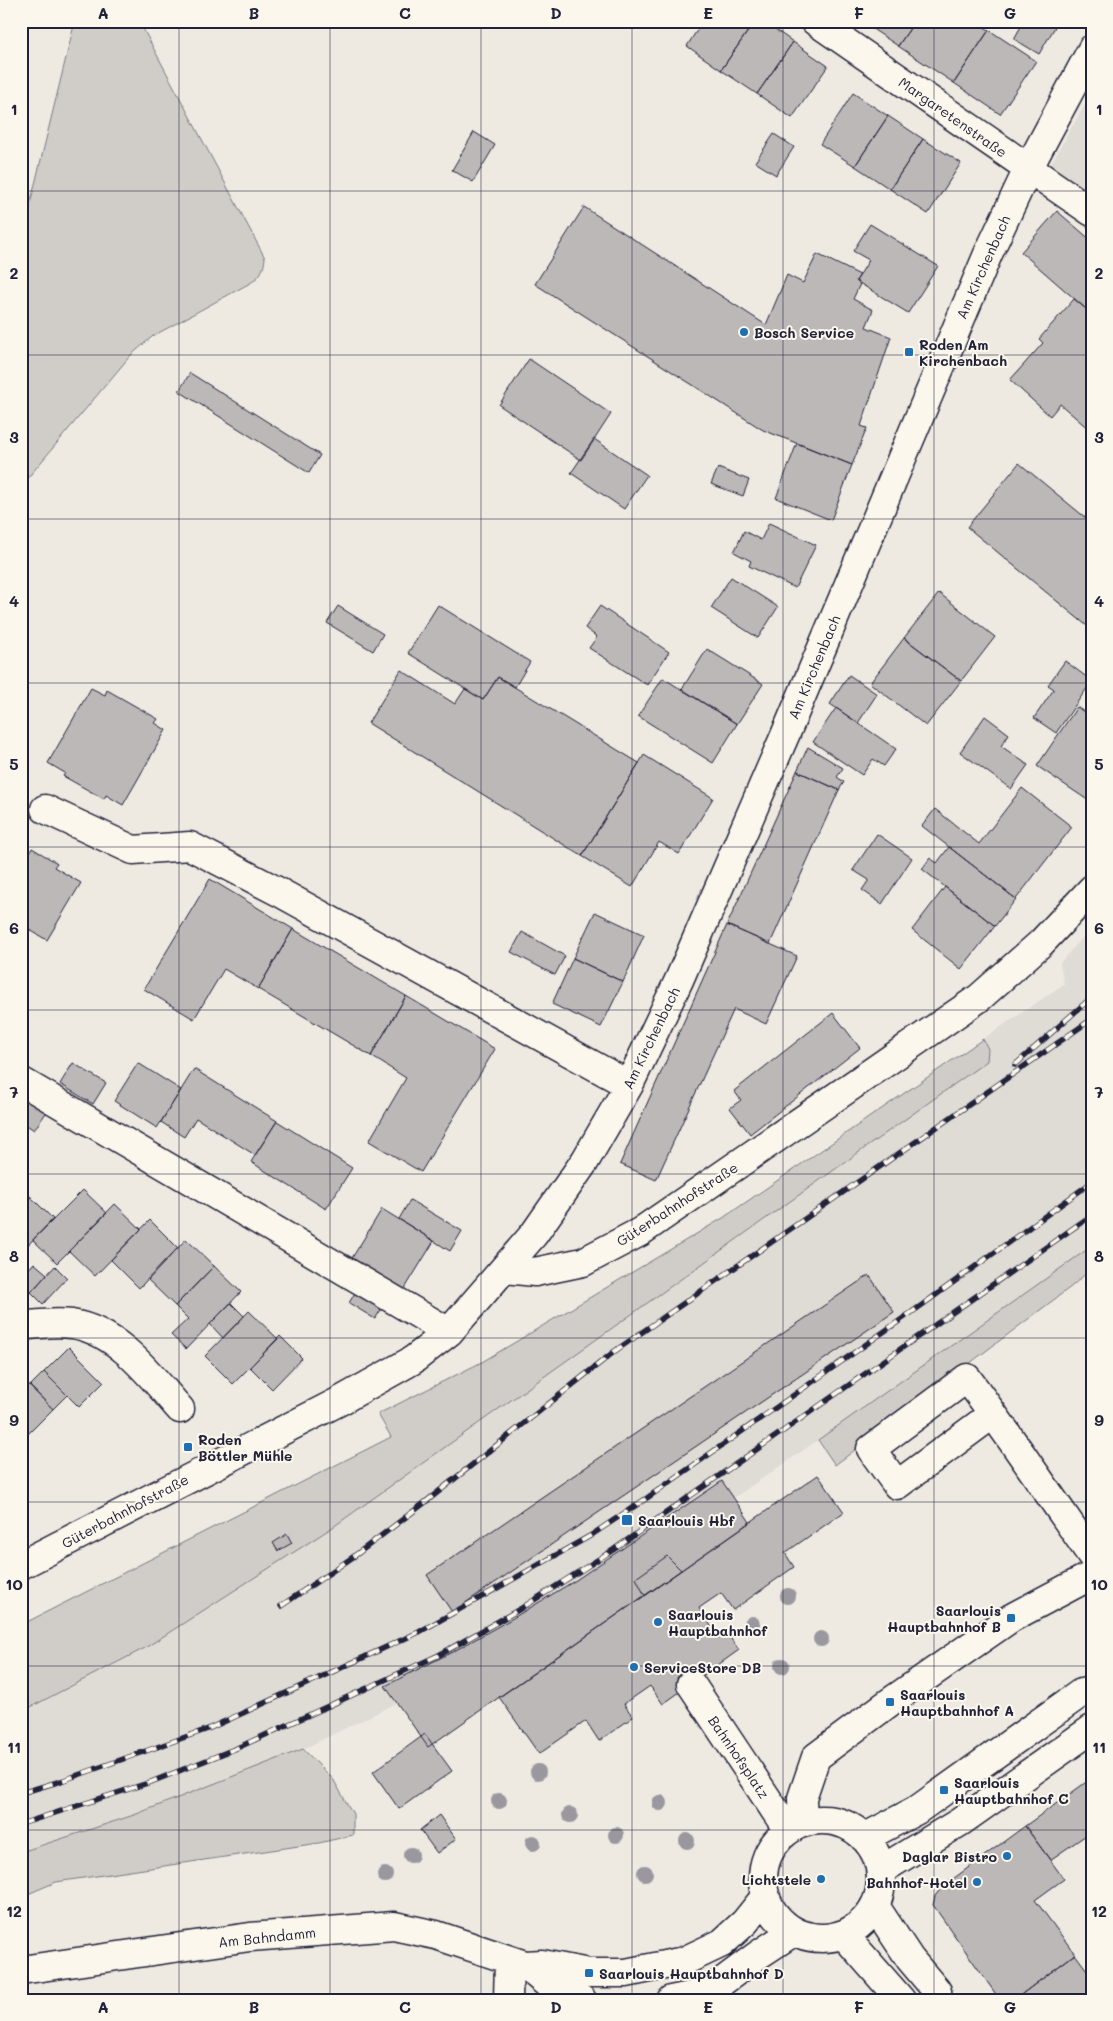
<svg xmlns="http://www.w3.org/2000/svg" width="1113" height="2021" font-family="Mali,sans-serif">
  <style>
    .built { fill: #dfdbd5 }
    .green { fill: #d0cdc9; stroke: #797882 }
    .building { fill: #bcb8b8; stroke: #22223b }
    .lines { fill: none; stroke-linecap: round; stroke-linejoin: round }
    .minor-casing { stroke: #22223b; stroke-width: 31 }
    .minor { stroke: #fbf7ec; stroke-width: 28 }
    .rail-casing { stroke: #22223b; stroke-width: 5.5 }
    .rail { stroke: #fbf7ec; stroke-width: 4; stroke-dasharray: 11; stroke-linecap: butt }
    .tree { fill: #9a989e }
    .grid { fill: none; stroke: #22223b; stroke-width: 1; stroke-opacity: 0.55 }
    .poi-dot { fill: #1f6fb2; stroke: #fbf7ec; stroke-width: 2 }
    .labels { text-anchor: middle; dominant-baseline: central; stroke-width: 4; stroke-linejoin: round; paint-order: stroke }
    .street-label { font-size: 14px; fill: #22223b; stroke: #fbf7ec }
    .poi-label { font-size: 14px; font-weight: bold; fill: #22223b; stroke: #fbf7ec; text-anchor: start }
    .neatline { fill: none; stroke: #22223b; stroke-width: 2 }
    .grid-label { font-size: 16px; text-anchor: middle; font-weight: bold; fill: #22223b }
  </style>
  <rect width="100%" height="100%" fill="#eeeae2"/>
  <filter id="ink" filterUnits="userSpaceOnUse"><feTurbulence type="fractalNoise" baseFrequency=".02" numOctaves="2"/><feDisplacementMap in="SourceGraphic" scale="10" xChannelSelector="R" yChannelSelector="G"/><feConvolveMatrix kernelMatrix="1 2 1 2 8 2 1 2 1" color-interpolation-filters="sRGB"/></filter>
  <g filter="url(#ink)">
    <path class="built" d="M 1092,92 L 1092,198 L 1048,169 Z
      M 1092,927 L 1092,1246 L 847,1420 L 677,1537 L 401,1701 L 303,1749 L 227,1780 L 134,1815 L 21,1852 L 21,1712 L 145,1648 L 333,1527 L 987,1061 L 988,1049 L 983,1039 L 1064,984 L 1060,963 Z"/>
    <path class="green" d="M 75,21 L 139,21 L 265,258 C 264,269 261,275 252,282 L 153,336 L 130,356 L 21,486 L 21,241 Z
      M 983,1039 L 988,1049 L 987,1061 L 333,1527 L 145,1648 L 21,1712 L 21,1625 L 391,1437 L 378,1414 L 482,1362 L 723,1218 Z
      M 1092,1246 L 1092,1268 L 1072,1286 L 835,1465 L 818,1440 Z
      M 303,1749 L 333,1779 L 353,1814 L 353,1835 L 319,1843 L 56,1882 L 21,1897 L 21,1852 L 134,1815 Z"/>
    <path class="building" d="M 649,21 L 667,21 L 661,29 Z
      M 703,21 L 755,21 L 721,70 L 687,46 Z
      M 755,21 L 763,21 L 793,42 L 757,94 L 721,70 Z
      M 867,21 L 915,21 L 898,46 L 865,24 Z
      M 915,21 L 975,21 L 989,30 L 954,83 L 898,46 Z
      M 1024,21 L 1047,21 L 1055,27 L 1039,54 L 1014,39 Z
      M 989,30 L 1036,61 L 1000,114 L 954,83 Z
      M 793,42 L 828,66 L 792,118 L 757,94 Z
      M 853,93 L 888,116 L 855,166 L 820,144 Z
      M 888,116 L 923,139 L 890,189 L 855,166 Z
      M 474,132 L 495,145 L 473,182 L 452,170 Z
      M 774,134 L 794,147 L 776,175 L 755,162 Z
      M 923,139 L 961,163 L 928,214 L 890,189 Z
      M 584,207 L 766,325 L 787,275 L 803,283 L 817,254 L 860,275 L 856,281 L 860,284 L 853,299 L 873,310 L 866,327 L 891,337 L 861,426 L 867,428 L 852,465 L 763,430 L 535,284 Z
      M 1057,211 L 1092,241 L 1092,314 L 1021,252 Z
      M 870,224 L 938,266 L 908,313 L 856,281 L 869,260 L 853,251 Z
      M 1074,299 L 1092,314 L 1091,431 L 1060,404 L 1050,416 L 1010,380 L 1043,343 L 1039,339 Z
      M 529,359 L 611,414 L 581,460 L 499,405 Z
      M 190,373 L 320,455 L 309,473 L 179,391 Z
      M 594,439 L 647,475 L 624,509 L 571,473 Z
      M 797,443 L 852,465 L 831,520 L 776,498 Z
      M 1019,463 L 1092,523 L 1092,630 L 967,527 Z
      M 718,468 L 749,480 L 743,496 L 711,484 Z
      M 769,523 L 816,545 L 795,588 L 749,566 L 751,561 L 734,552 L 744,531 L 761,540 Z
      M 731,577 L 778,607 L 758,638 L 711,608 Z
      M 939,593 L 995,637 L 961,681 L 904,638 Z
      M 438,605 L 530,662 L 515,687 L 498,677 L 483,700 L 408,653 Z
      M 338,606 L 383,634 L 373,651 L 327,623 Z
      M 600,606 L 669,652 L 647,685 L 589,648 L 597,637 L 585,628 Z
      M 904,638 L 961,681 L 926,726 L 870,683 Z
      M 707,649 L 763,684 L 737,724 L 682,689 Z
      M 1065,661 L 1092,681 L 1056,733 L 1034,718 L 1054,689 L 1048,685 Z
      M 401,670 L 455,704 L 465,689 L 483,700 L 498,677 L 639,763 L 582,856 L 368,723 Z
      M 849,675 L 877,694 L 858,723 L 830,704 Z
      M 663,678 L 737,724 L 713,763 L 638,716 Z
      M 21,683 L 26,703 L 21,711 Z
      M 91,688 L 105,695 L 107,690 L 158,719 L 155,723 L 166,730 L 123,805 L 106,795 L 104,799 L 63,776 L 65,773 L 48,763 Z
      M 1077,707 L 1092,718 L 1092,803 L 1037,766 Z
      M 836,708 L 896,749 L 884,766 L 873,759 L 862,775 L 813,742 Z
      M 985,716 L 1009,734 L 1001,746 L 1028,765 L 1011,789 L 960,752 Z
      M 808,747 L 843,768 L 837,777 L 844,782 L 839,790 L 797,771 Z
      M 644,755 L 713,798 L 679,854 L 659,842 L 632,887 L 582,856 Z
      M 797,771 L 839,790 L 770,944 L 727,925 Z
      M 1022,788 L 1072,827 L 1016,899 L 922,826 L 935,809 L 979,844 Z
      M 877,834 L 912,858 L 882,904 L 862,890 L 869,880 L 853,870 Z
      M 21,847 L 30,852 L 32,848 L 57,863 L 54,867 L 81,883 L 47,940 L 21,925 Z
      M 949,847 L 1016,899 L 995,926 L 922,869 L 930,858 L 937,863 Z
      M 210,879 L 293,929 L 258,989 L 224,969 L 194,1019 L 144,989 Z
      M 945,887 L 995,926 L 961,969 L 912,930 Z
      M 595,912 L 644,935 L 623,982 L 573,958 Z
      M 727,925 L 797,956 L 766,1024 L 734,1009 L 656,1180 L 620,1164 Z
      M 293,929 L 406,996 L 371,1056 L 258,989 Z
      M 522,932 L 565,956 L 555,975 L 511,952 Z
      M 573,958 L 623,982 L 601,1027 L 552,1004 Z
      M 406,996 L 495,1049 L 421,1172 L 369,1141 L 406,1078 L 371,1056 Z
      M 833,1013 L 860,1048 L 750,1134 L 730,1108 L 741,1100 L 734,1091 Z
      M 73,1063 L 106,1083 L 93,1104 L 60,1084 Z
      M 138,1063 L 181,1090 L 157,1128 L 114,1101 Z
      M 194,1069 L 277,1121 L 255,1155 L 196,1118 L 184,1137 L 161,1122 Z
      M 21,1092 L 48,1110 L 34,1130 L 21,1121 Z
      M 277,1121 L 352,1168 L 326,1209 L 251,1162 Z
      M 21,1188 L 31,1197 L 21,1207 Z
      M 83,1190 L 107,1213 L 57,1263 L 33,1240 Z
      M 31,1197 L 53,1219 L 21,1252 L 21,1207 Z
      M 410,1200 L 462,1231 L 450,1251 L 399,1219 Z
      M 115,1204 L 141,1229 L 95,1276 L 69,1251 Z
      M 382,1209 L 434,1241 L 404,1290 L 352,1258 Z
      M 150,1220 L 178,1248 L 139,1288 L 111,1260 Z
      M 186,1239 L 214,1266 L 175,1306 L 148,1280 Z
      M 34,1263 L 47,1274 L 25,1299 L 21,1295 L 21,1278 Z
      M 55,1266 L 67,1278 L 43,1304 L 31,1292 Z
      M 214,1266 L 241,1292 L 186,1349 L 171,1335 L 188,1319 L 175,1306 Z
      M 869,1275 L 894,1312 L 452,1612 L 427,1575 Z
      M 359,1286 L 386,1302 L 375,1319 L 349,1303 Z
      M 231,1303 L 244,1316 L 223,1338 L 210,1324 Z
      M 249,1311 L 278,1339 L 233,1384 L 205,1356 Z
      M 280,1336 L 302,1358 L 272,1389 L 250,1367 Z
      M 69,1347 L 104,1382 L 79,1407 L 44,1372 Z
      M 44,1372 L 67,1395 L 53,1409 L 30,1386 Z
      M 21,1378 L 53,1409 L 25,1437 L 21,1434 Z
      M 818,1475 L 844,1512 L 785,1553 L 794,1567 L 733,1610 L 721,1593 L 699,1608 L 719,1638 L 726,1632 L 739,1650 L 663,1704 L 650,1686 L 624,1704 L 633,1717 L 599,1741 L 586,1721 L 539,1754 L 499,1697 Z
      M 722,1481 L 750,1522 L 428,1747 L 385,1686 L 456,1650 L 513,1618 L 576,1580 Z
      M 287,1534 L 292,1543 L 278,1551 L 273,1543 Z
      M 667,1556 L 681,1570 L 645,1596 L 636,1578 Z
      M 425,1734 L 452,1771 L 399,1809 L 373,1772 Z
      M 1092,1778 L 1092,1831 L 1050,1860 L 1025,1826 Z
      M 439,1815 L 456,1839 L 437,1853 L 420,1830 Z
      M 1025,1826 L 1064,1879 L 1035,1900 L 1075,1954 L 1014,2000 L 1000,2000 L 933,1905 L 935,1896 L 942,1887 Z
      M 1075,1954 L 1092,1977 L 1092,2000 L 1014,2000 Z"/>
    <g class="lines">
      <g class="minor-casing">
        <path id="minor" d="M 815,21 L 1092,212
          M 45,809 L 133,850 L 190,846 L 279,892 L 629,1085
          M 21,1081 L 449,1332
          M 505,1269 L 535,1272 L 583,1262 L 640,1232 L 979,998 L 1041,943 L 1092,889
          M 21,1326 C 37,1324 56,1322 72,1324 C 118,1331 151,1376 180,1409
          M 993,1414 L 897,1485 L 871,1449 L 967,1378 C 1010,1436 1050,1496 1092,1556
          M 21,1565 L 340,1401 L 413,1360 L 449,1332 L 534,1234 L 585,1161 L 629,1085 L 679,980 L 786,733 L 988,254 L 1028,169 L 1092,49
          M 691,1684 L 788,1830
          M763 1879a59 59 0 1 1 118 0a59 59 0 1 1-118 0Z
          M 803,1823 L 802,1798 L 816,1757 L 890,1702 L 1011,1618 L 1092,1575
          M 864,1838 L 917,1810 L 1081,1693 L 1092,1691
          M 881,1870 L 960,1822 L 1092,1729
          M 875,1906 L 910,1959 L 937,1991 L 938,2000
          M 844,1935 L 901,2000
          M 525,1965 L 555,1990 L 582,2000
          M 21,1970 L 250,1937 L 394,1926 L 436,1935 L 525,1965 L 542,1964 L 589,1973 L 626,1973 L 684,1961 L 722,1943 L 745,1922 L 765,1897
          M 508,2000 L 509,1960
          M 671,2000 L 695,1995 L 715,1987 L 758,1955 L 793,1932"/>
      </g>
      <use href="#minor" class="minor"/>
      <g class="rail-casing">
        <path id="rail" d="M 1015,1065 L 1092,997
          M 281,1606 L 353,1557 L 423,1504 L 615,1351 L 1092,1019
          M 21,1793 L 61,1781 L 208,1729 L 419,1632 L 590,1536 L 647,1498 L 922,1305 L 1092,1182
          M 21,1824 L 151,1782 L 237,1748 L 439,1655 L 520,1609 L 613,1550 L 1092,1215"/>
      </g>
      <use href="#rail" class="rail"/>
    </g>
    <g class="tree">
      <circle cx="788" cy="1596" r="8"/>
      <circle cx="752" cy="1624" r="8"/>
      <circle cx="821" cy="1639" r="8"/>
      <circle cx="782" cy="1666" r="8"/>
      <circle cx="538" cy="1772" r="8"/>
      <circle cx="499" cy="1801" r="8"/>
      <circle cx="660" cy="1803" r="8"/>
      <circle cx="570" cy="1815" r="8"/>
      <circle cx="616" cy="1835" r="8"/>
      <circle cx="687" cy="1841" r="8"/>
      <circle cx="533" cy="1843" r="8"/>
      <circle cx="411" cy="1855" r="8"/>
      <circle cx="645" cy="1873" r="8"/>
      <circle cx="385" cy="1875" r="8"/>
    </g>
  </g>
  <path class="grid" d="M 179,21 L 179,2000M 330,21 L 330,2000M 481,21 L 481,2000M 632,21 L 632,2000M 783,21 L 783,2000M 934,21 L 934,2000M 21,191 L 1092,191M 21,355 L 1092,355M 21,519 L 1092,519M 21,683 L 1092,683M 21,847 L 1092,847M 21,1010 L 1092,1010M 21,1174 L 1092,1174M 21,1338 L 1092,1338M 21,1502 L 1092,1502M 21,1666 L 1092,1666M 21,1830 L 1092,1830"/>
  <g class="poi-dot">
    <circle cx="744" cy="332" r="5"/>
    <rect x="904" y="347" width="10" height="10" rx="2.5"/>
    <rect x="183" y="1442" width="10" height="10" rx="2.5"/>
    <rect x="621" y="1514" width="12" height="12" rx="2.5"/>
    <rect x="1006" y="1613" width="10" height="10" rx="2.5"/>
    <circle cx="658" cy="1622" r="5"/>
    <circle cx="634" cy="1667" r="5"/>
    <rect x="885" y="1697" width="10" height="10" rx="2.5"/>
    <rect x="939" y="1785" width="10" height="10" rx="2.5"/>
    <circle cx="1007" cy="1856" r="5"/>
    <circle cx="821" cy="1879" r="5"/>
    <circle cx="977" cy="1882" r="5"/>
    <rect x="584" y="1968" width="10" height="10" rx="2.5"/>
  </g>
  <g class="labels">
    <g class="street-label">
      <text transform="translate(953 117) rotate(35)">Margaretenstraße</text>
      <text transform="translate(983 267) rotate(-66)">Am Kirchenbach</text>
      <text transform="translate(814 667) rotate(-67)">Am Kirchenbach</text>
      <text transform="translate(651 1038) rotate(-64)">Am Kirchenbach</text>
      <text transform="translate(677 1204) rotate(-33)">Güterbahnhofstraße</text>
      <text transform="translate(125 1511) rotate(-28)">Güterbahnhofstraße</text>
      <text transform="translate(739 1757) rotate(56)">Bahnhofsplatz</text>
      <text transform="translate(267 1937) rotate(-6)">Am Bahndamm</text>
    </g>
    <g class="poi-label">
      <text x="754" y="332">Bosch Service</text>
      <text x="919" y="344">Roden Am<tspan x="919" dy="16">Kirchenbach</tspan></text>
      <text x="198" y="1439">Roden<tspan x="198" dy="16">Böttler Mühle</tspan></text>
      <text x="638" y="1520">Saarlouis Hbf</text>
      <text x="1001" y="1610" text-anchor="end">Saarlouis<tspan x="1001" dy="16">Hauptbahnhof B</tspan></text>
      <text x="668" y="1614">Saarlouis<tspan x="668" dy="16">Hauptbahnhof</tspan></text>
      <text x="644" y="1667">ServiceStore DB</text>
      <text x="900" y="1694">Saarlouis<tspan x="900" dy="16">Hauptbahnhof A</tspan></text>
      <text x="954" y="1782">Saarlouis<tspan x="954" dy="16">Hauptbahnhof C</tspan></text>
      <text x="997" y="1856" text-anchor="end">Daglar Bistro</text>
      <text x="811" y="1879" text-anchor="end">Lichtstele</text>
      <text x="967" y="1882" text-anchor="end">Bahnhof-Hotel</text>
      <text x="599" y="1973">Saarlouis Hauptbahnhof D</text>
    </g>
  </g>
  <rect width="1113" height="2021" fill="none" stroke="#fbf7ec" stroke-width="55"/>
  <rect x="28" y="28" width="1058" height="1966" class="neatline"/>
  <g class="grid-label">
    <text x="103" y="19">A</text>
    <text x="254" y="19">B</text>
    <text x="405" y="19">C</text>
    <text x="556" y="19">D</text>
    <text x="708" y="19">E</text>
    <text x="859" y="19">F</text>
    <text x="1010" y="19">G</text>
    <text x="14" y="115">1</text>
    <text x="1099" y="115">1</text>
    <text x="14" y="279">2</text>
    <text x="1099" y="279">2</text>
    <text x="14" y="443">3</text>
    <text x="1099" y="443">3</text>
    <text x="14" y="607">4</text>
    <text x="1099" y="607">4</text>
    <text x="14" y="770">5</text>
    <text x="1099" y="770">5</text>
    <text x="14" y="934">6</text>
    <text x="1099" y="934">6</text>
    <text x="14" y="1098">7</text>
    <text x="1099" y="1098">7</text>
    <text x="14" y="1262">8</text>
    <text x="1099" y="1262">8</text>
    <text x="14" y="1426">9</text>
    <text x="1099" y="1426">9</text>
    <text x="14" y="1590">10</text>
    <text x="1099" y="1590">10</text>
    <text x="14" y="1753">11</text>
    <text x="1099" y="1753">11</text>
    <text x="14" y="1917">12</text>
    <text x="1099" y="1917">12</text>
    <text x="103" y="2013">A</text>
    <text x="254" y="2013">B</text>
    <text x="405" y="2013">C</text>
    <text x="556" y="2013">D</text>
    <text x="708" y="2013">E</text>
    <text x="859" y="2013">F</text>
    <text x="1010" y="2013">G</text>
  </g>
</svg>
